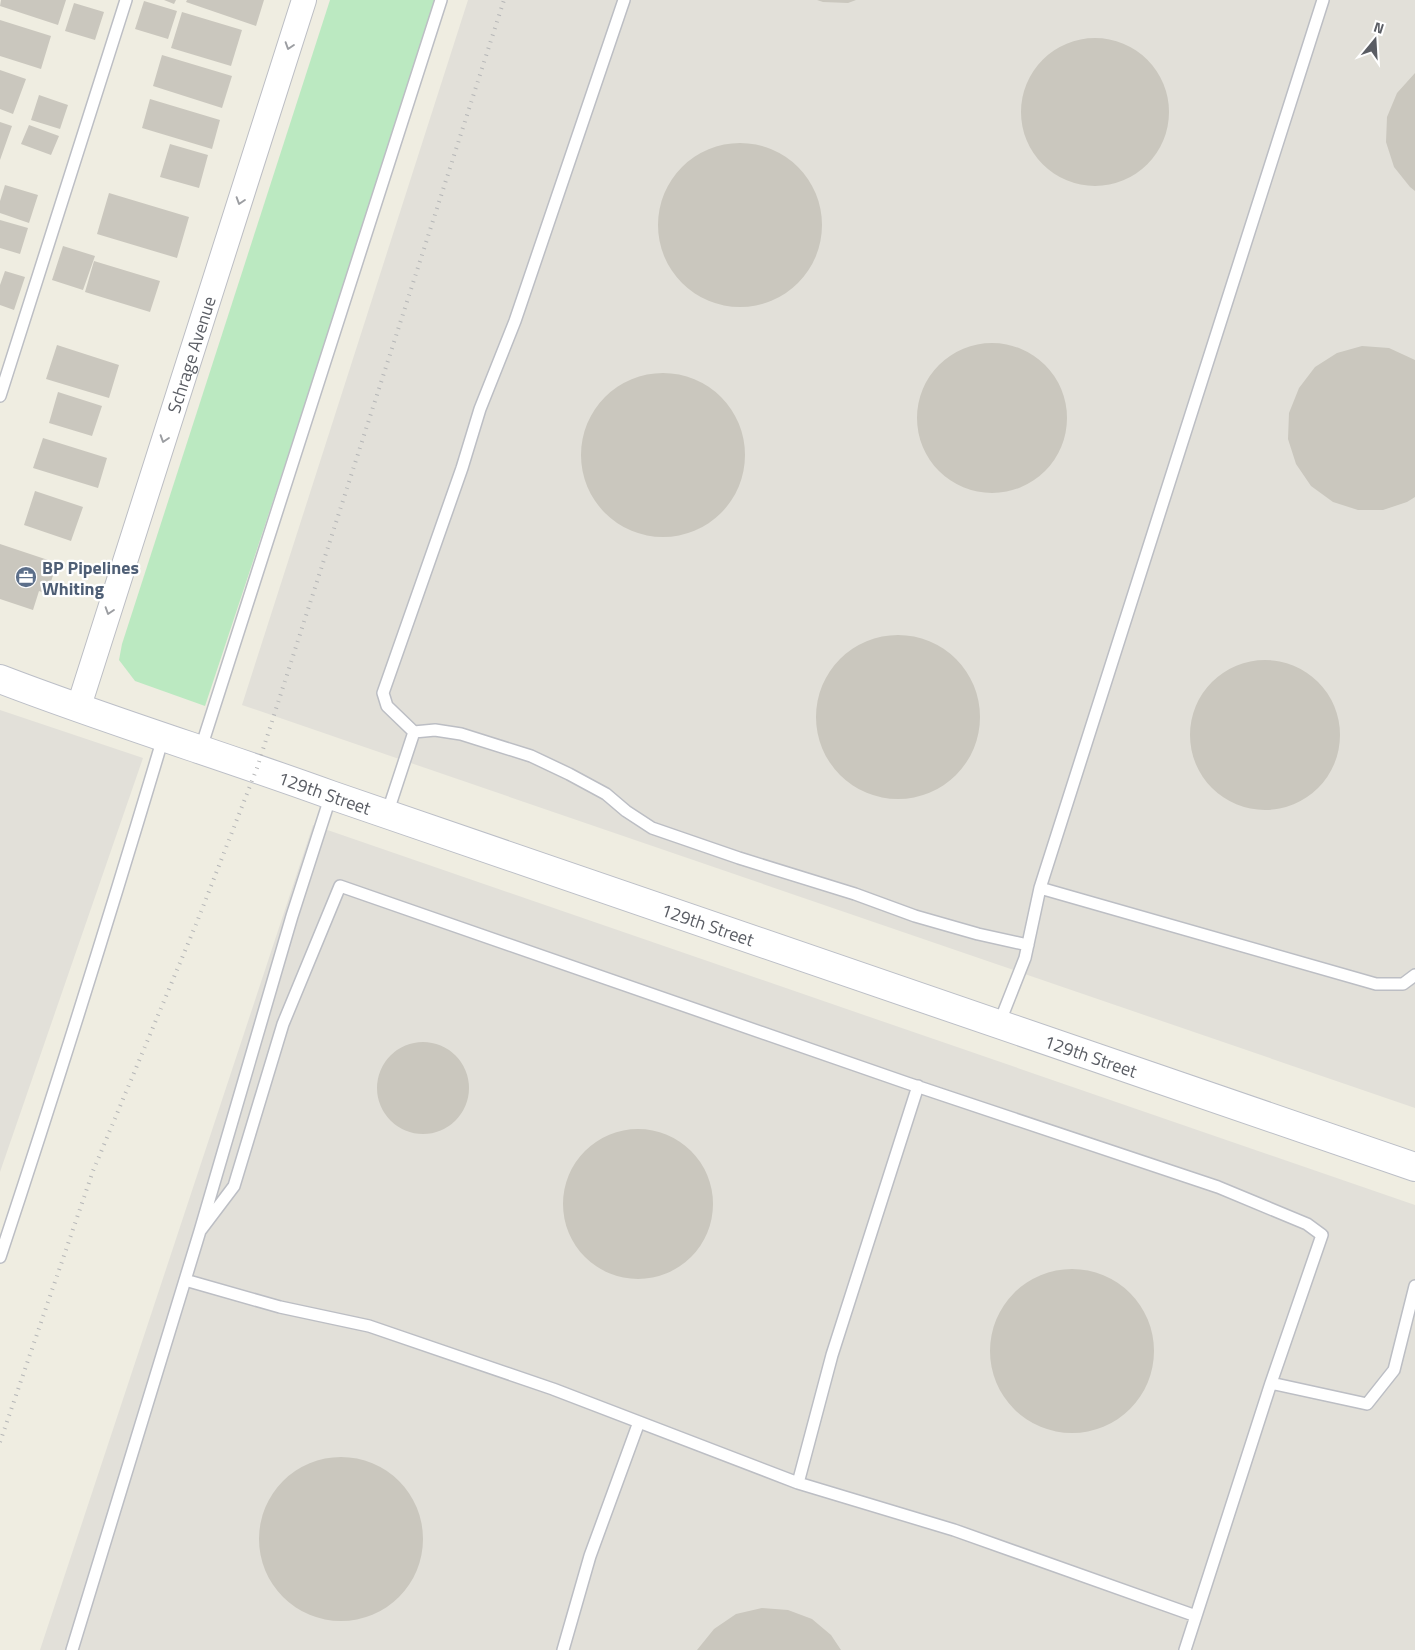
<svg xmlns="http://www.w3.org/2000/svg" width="1415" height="1650" font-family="'Titillium Web',sans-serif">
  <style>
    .industrial { fill: #e2e0d9 }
    .green { fill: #bbe9c1 }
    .building { fill: #cac7be }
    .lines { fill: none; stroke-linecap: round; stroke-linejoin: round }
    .lane-casing { stroke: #bcbec4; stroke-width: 14 }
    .street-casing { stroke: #bcbec4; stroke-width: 26 }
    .secondary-casing { stroke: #bcbfc7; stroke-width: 30 }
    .lane { stroke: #fff; stroke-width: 11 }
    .street { stroke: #fff; stroke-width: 24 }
    .secondary { stroke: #fff; stroke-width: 28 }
    .rail { stroke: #b5b6b7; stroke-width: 4; stroke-dasharray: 1 6; stroke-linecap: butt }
    .oneway { stroke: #9c9ea2 }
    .labels { text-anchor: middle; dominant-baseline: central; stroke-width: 4.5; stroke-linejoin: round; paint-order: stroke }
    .street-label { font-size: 18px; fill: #5a5d64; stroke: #fff }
    .service-label { font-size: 18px; font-weight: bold; fill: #4e5e75; stroke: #fff; text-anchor: start }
  </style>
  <rect width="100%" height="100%" fill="#efede1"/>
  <path class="industrial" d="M 468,0 L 1415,0 L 1415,1108 L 242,705 Z
    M 0,710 L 143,758 L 0,1172 Z
    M 313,825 L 1415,1205 L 1415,1650 L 40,1650 Z"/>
  <path class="green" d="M 330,0 L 439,0 L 205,706 L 135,681 L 119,660 L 122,644 Z"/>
  <path class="building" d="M 1,0 L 66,0 L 58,25 L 0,6 Z
    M 164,0 L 176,0 L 174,4 Z
    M 187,0 L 264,0 L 256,26 L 186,2 Z
    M 817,0 L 856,0 L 848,3 L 823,2 Z
    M 144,1 L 177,11 L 168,39 L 135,29 Z
    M 74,3 L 104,12 L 95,40 L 65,31 Z
    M 182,12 L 242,30 L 231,66 L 171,48 Z
    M 0,20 L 51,36 L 41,69 L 0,56 Z
    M1021 112a74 74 0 1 1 148 0a74 74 0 1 1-148 0Z
    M 162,55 L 232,76 L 222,108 L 153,86 Z
    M 0,70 L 26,79 L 13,114 L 0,109 Z
    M 1415,73 L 1415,191 L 1410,187 L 1394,167 L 1386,142 L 1387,117 L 1397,93 Z
    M 39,95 L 68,105 L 60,129 L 31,120 Z
    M 150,99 L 220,120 L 212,149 L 142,128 Z
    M 0,122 L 12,126 L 0,160 Z
    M 29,125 L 59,136 L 51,155 L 21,144 Z
    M658 225a82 82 0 1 1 164 0a82 82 0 1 1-164 0Z
    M 170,144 L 208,155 L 199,188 L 160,177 Z
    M 5,185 L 38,195 L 29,223 L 0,213 L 0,201 Z
    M 109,193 L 189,217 L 177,258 L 97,234 Z
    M 0,220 L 28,228 L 20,254 L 0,248 Z
    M 63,246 L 95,256 L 83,290 L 52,280 Z
    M 94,261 L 160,281 L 150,312 L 85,292 Z
    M 5,271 L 25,277 L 14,310 L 0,305 L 0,285 Z
    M917 418a75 75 0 1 1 150 0a75 75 0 1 1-150 0Z
    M 57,345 L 119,365 L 109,398 L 46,379 Z
    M 1362,346 L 1389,348 L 1415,360 L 1415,497 L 1407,502 L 1383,510 L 1358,510 L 1333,502 L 1311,486 L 1296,464 L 1288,439 L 1289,413 L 1299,388 L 1315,367 L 1337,353 Z
    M581 455a82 82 0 1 1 164 0a82 82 0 1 1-164 0Z
    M 58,392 L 102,406 L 92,436 L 49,423 Z
    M 43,438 L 107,458 L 98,488 L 33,468 Z
    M 35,491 L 83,507 L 71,541 L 24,525 Z
    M 0,544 L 57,563 L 47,594 L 39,591 L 33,610 L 0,599 Z
    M816 717a82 82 0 1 1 164 0a82 82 0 1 1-164 0Z
    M1190 735a75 75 0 1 1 150 0a75 75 0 1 1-150 0Z
    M377 1088a46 46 0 1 1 92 0a46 46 0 1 1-92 0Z
    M563 1204a75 75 0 1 1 150 0a75 75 0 1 1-150 0Z
    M990 1351a82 82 0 1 1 164 0a82 82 0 1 1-164 0Z
    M259 1539a82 82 0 1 1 164 0a82 82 0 1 1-164 0Z
    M 762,1608 L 788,1610 L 812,1619 L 831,1635 L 841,1650 L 697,1650 L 714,1629 L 736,1614 Z"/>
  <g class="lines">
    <g class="lane-casing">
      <path id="lane" d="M 0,396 L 126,0
        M 414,732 L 435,730 L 461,734 L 531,756 L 569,774 L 606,794 L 626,811 L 652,828 L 739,858 L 855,894 L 915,916 L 978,934 L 1028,945
        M 200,751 L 441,0
        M 387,814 L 414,732 L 387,706 L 383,693 L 462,468 L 480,409 L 515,321 L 624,0
        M 1040,888 L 1376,984 L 1403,984 L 1415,975
        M 999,1024 L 1025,958 L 1040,888 L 1323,0
        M 200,1231 L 234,1186 L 283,1024 L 340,886 L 907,1083 L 1218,1187 L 1307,1224 L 1322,1235 L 1271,1383
        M 0,1257 C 57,1085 111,912 163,738
        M 185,1280 L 280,1307 L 369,1326 L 553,1389 L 798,1483 L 954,1530 L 1196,1616
        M 798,1483 L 832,1355 L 918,1086
        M 72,1650 L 200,1231 L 292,916 L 331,795
        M 563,1650 L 590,1556 L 639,1422
        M 1185,1650 L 1271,1383 L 1367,1404 L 1394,1370 L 1415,1286"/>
    </g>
    <g class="street-casing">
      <g id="street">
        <path id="s1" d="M 78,709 L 304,0"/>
      </g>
    </g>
    <g class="secondary-casing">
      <g id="secondary">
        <path id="s2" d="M 0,679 C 109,721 221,755 331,795 L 1415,1167"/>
      </g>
    </g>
    <use href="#lane" class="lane"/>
    <use href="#street" class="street"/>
    <use href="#secondary" class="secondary"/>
    <path class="rail" d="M 0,1442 L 93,1171 L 197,922 L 257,768 L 504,0"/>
  </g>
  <defs><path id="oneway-chevron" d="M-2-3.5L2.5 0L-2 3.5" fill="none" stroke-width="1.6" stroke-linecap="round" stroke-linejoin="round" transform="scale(1.25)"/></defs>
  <g class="oneway">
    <use href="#oneway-chevron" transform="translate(289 46) rotate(108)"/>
    <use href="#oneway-chevron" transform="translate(240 201) rotate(108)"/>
    <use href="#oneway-chevron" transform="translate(164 439) rotate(108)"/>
    <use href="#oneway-chevron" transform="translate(109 611) rotate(108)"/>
  </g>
  <defs>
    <g id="office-disc" transform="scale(1.125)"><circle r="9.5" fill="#5c6f8a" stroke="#fff"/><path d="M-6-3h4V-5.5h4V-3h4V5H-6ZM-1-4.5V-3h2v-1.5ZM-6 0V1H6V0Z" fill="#fff"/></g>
  </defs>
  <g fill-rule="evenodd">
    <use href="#office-disc" x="26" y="577"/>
  </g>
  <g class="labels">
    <g class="street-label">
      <text stroke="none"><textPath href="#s1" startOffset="372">Schrage Avenue</textPath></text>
      <text stroke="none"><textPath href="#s2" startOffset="344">129th Street</textPath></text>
      <text stroke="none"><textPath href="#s2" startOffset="749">129th Street</textPath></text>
      <text stroke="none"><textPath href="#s2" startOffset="1154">129th Street</textPath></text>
    </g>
    <g class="service-label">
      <text x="42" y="567">BP Pipelines<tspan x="42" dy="21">Whiting</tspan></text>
    </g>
  </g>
  <g transform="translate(1375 40) rotate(18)" stroke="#ffffff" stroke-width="4" paint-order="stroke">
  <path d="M0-4L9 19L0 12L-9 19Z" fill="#5a5d64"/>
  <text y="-8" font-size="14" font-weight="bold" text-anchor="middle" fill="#5a5d64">N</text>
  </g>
</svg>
